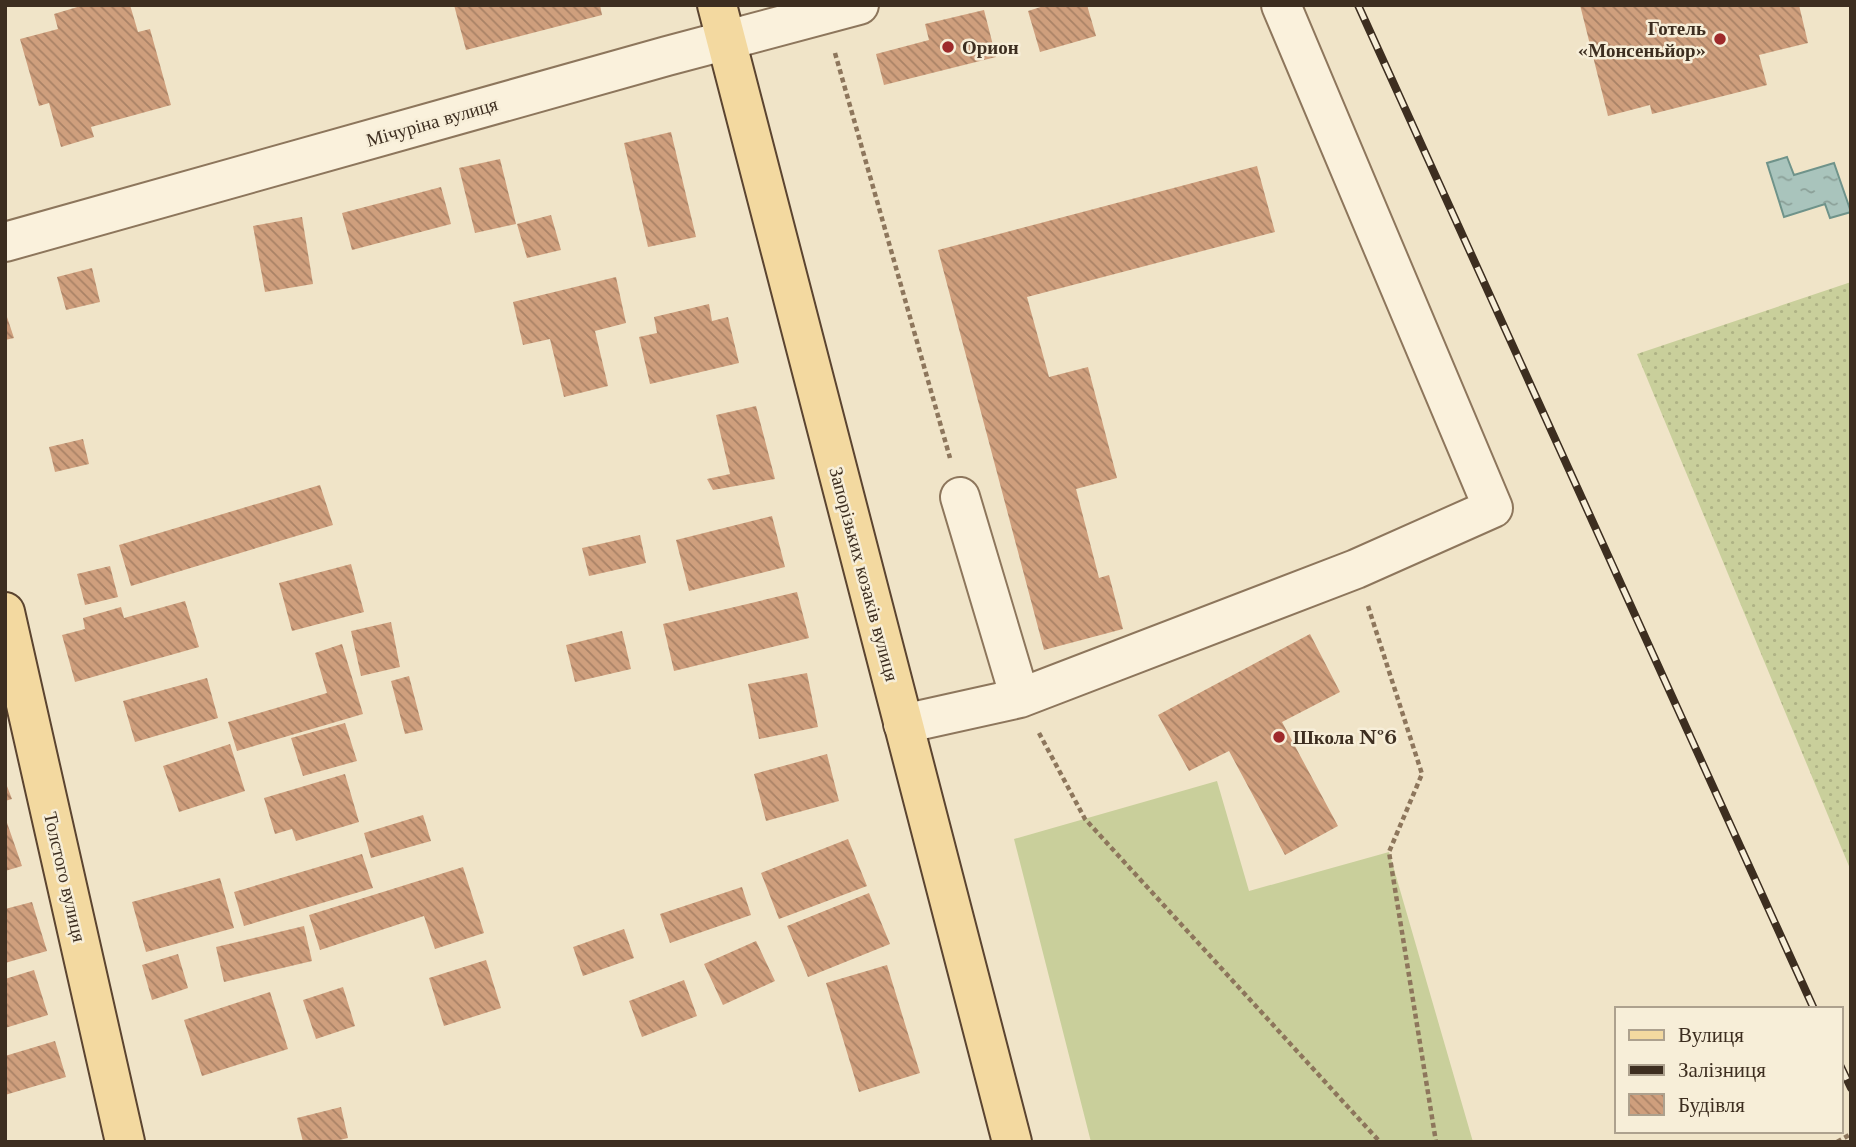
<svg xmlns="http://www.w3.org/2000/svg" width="1856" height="1147" font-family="'Libre Baskerville',serif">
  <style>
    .grass { fill: url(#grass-dots) }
    .pitch { fill: #c9cf9b }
    .water { fill: url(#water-ripples); stroke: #6f938a; stroke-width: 2 }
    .building { fill: url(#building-back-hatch) }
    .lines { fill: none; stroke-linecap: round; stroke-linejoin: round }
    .minor-casing { stroke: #8d765c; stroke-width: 42 }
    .major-casing { stroke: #5b4430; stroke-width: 42 }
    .path { stroke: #8d765c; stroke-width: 4.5; stroke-dasharray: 5 3.5; stroke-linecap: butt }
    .minor { stroke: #faf1dc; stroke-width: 38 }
    .major { stroke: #f3d9a0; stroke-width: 38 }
    .rail-casing { stroke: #3d2e20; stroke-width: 8 }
    .rail { stroke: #f7eed8; stroke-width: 5; stroke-dasharray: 16; stroke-linecap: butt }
    .poi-dot { fill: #9e2a2b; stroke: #f7eed8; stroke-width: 2.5 }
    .labels { text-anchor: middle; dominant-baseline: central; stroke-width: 5; stroke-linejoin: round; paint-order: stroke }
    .poi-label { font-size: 19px; font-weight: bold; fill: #3d2e20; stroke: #f7eed8; text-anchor: start }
    .street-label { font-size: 19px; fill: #3d2e20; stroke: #f7eed8 }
  </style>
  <defs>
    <pattern id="grass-dots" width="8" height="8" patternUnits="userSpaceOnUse" patternTransform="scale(1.75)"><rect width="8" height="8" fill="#c9cf9b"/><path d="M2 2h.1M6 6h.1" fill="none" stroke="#aeb285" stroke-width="1.8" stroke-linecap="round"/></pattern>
    <pattern id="water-ripples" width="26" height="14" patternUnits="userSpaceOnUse" patternTransform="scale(1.75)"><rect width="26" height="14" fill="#a9c4bc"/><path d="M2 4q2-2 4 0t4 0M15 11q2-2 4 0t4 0" fill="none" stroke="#8ba098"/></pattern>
    <pattern id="building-back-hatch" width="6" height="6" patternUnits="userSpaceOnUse" patternTransform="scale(1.75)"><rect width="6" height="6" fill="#cf9f7d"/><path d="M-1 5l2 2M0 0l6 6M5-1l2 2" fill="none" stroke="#a98266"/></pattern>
  </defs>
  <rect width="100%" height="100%" fill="#f0e4c8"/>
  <path class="grass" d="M 1851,282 L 1851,871 L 1637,354 Z"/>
  <path class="pitch" d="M 1217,781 L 1249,891 L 1389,852 L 1473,1142 L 1091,1142 L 1014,839 Z"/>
  <path class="water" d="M 1787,157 L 1794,175 L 1834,163 L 1851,212 L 1830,218 L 1825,204 L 1784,217 L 1767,163 Z"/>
  <path class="building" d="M 84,5 L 130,5 L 138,32 L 150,29 L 171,105 L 91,127 L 94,137 L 61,147 L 49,103 L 39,106 L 20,39 L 58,29 L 54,14 Z
    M 454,5 L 600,5 L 602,15 L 466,50 Z
    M 1047,5 L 1087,5 L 1096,36 L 1040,52 L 1028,11 Z
    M 1580,5 L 1799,5 L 1808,43 L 1759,55 L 1767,85 L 1652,114 L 1650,105 L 1608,116 Z
    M 984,10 L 996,57 L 884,85 L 876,54 L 929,40 L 925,24 Z
    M 671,132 L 696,237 L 648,247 L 624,143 Z
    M 500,159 L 516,224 L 475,233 L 459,168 Z
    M 1257,166 L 1275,232 L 1027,297 L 1049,377 L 1088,367 L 1117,478 L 1076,489 L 1099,578 L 1109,575 L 1123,629 L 1044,650 L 938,250 Z
    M 441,187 L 451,224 L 352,250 L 342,213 Z
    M 551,215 L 561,250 L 527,258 L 517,224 Z
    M 302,217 L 313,284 L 265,292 L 253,226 Z
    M 92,268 L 100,302 L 66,310 L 57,277 Z
    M 616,277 L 626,323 L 595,331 L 608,386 L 564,397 L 550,339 L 523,345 L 513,302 Z
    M 709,304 L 712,321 L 728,317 L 739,363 L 650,384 L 639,337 L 657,333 L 654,317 Z
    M 5,311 L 14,338 L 5,340 Z
    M 756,406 L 775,479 L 713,490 L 707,479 L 730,474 L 716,415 Z
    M 83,439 L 89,464 L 55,472 L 49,447 Z
    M 320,485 L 333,525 L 131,586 L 119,545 Z
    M 772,516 L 785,567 L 689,591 L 676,540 Z
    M 640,535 L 646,563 L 589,576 L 582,548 Z
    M 351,564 L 364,612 L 292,631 L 279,583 Z
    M 110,566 L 118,597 L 85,605 L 77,574 Z
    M 797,592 L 809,638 L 674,671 L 663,624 Z
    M 185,601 L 199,647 L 75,682 L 62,635 L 85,629 L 83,618 L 121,607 L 124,618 Z
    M 391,622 L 400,667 L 361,676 L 351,631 Z
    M 622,631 L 631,669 L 575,682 L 566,645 Z
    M 1310,634 L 1340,692 L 1282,722 L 1338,826 L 1285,855 L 1229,751 L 1189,771 L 1158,715 Z
    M 342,644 L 363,714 L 237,751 L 228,722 L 327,693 L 315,653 Z
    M 807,673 L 818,727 L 759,739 L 748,684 Z
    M 409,676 L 423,730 L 405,734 L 391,681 Z
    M 207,678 L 218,718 L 135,742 L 123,701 Z
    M 345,723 L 357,761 L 303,776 L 291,738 Z
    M 230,744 L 245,791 L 179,812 L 163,766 Z
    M 827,754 L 839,801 L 766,821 L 754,774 Z
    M 345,774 L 359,822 L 296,841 L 292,829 L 275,834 L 264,798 Z
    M 5,781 L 12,799 L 5,801 Z
    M 423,815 L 431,841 L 371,858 L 364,833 Z
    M 5,817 L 22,866 L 5,871 Z
    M 848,839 L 867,886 L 779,919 L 761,873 Z
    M 362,854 L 373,888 L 244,926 L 234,892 Z
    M 463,867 L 484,933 L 435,949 L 424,916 L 320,950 L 309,915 Z
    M 220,878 L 234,928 L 146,952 L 132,902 Z
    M 742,887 L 751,915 L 670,943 L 660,914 Z
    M 869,893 L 890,944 L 808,977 L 787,926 Z
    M 32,902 L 47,951 L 5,963 L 5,909 Z
    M 304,926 L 312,961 L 224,982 L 216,947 Z
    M 624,929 L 634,958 L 583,976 L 573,947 Z
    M 756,941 L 775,981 L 723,1005 L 704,964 Z
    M 178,954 L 188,988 L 152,1000 L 142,965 Z
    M 486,960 L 501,1008 L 444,1026 L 429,978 Z
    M 887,965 L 920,1073 L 859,1092 L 826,983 Z
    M 34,970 L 48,1015 L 5,1028 L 5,979 Z
    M 684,980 L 697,1016 L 642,1037 L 629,1001 Z
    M 343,987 L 355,1026 L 316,1039 L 303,1000 Z
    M 270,992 L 288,1049 L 202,1076 L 184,1020 Z
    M 55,1041 L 66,1077 L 5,1095 L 5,1056 Z
    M 341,1107 L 348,1138 L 331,1142 L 303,1142 L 297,1118 Z"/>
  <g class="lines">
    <g class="minor-casing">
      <path id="minor" d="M 5,242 L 667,56 L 859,5
        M 960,497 L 1020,698
        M 903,724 L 1020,698 L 1356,569 L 1493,508 L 1281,5"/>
    </g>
    <g class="major-casing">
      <path id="major" d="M 717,5 L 1012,1142
        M 5,612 L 125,1142"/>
    </g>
    <path class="path" d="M 835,53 L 950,458
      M 1368,606 L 1422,774 L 1389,852 L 1436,1142
      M 1039,733 L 1085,819 L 1380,1142
      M 1837,1142 L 1851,1134"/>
    <use href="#minor" class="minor"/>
    <use href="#major" class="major"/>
    <g class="rail-casing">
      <path id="rail" d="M 1358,5 L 1814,1009
        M 1840,1065 L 1851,1088"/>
    </g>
    <use href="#rail" class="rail"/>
  </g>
  <g class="poi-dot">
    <circle cx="1720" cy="39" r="7"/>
    <circle cx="948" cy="47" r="7"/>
    <circle cx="1279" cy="737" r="7"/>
  </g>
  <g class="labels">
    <g class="poi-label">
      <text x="1706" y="28" text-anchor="end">Готель<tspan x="1706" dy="22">«Монсеньйор»</tspan></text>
      <text x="962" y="47">Орион</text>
      <text x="1293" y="737">Школа №6</text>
    </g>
    <g class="street-label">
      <text transform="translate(432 122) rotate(-16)">Мічуріна вулиця</text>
      <text transform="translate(864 574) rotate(75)">Запорізьких козаків вулиця</text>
      <text transform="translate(65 877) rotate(77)">Толстого вулиця</text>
    </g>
  </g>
  <rect width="1856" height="1147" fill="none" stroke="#3d2e20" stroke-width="14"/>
  <rect x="1615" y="1007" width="228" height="126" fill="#f7eed8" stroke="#ada18e" stroke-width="2"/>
  <rect x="1629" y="1030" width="35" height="10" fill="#f3d9a0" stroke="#ada18e" stroke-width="2"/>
  <text x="1678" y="1042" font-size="21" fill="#3d2e20">Вулиця</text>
  <rect x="1629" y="1065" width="35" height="10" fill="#3d2e20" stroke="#ada18e" stroke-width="2"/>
  <text x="1678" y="1077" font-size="21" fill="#3d2e20">Залізниця</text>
  <rect x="1629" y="1094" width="35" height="21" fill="url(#building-back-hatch)" stroke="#ada18e" stroke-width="2"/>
  <text x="1678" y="1112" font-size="21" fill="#3d2e20">Будівля</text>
</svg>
